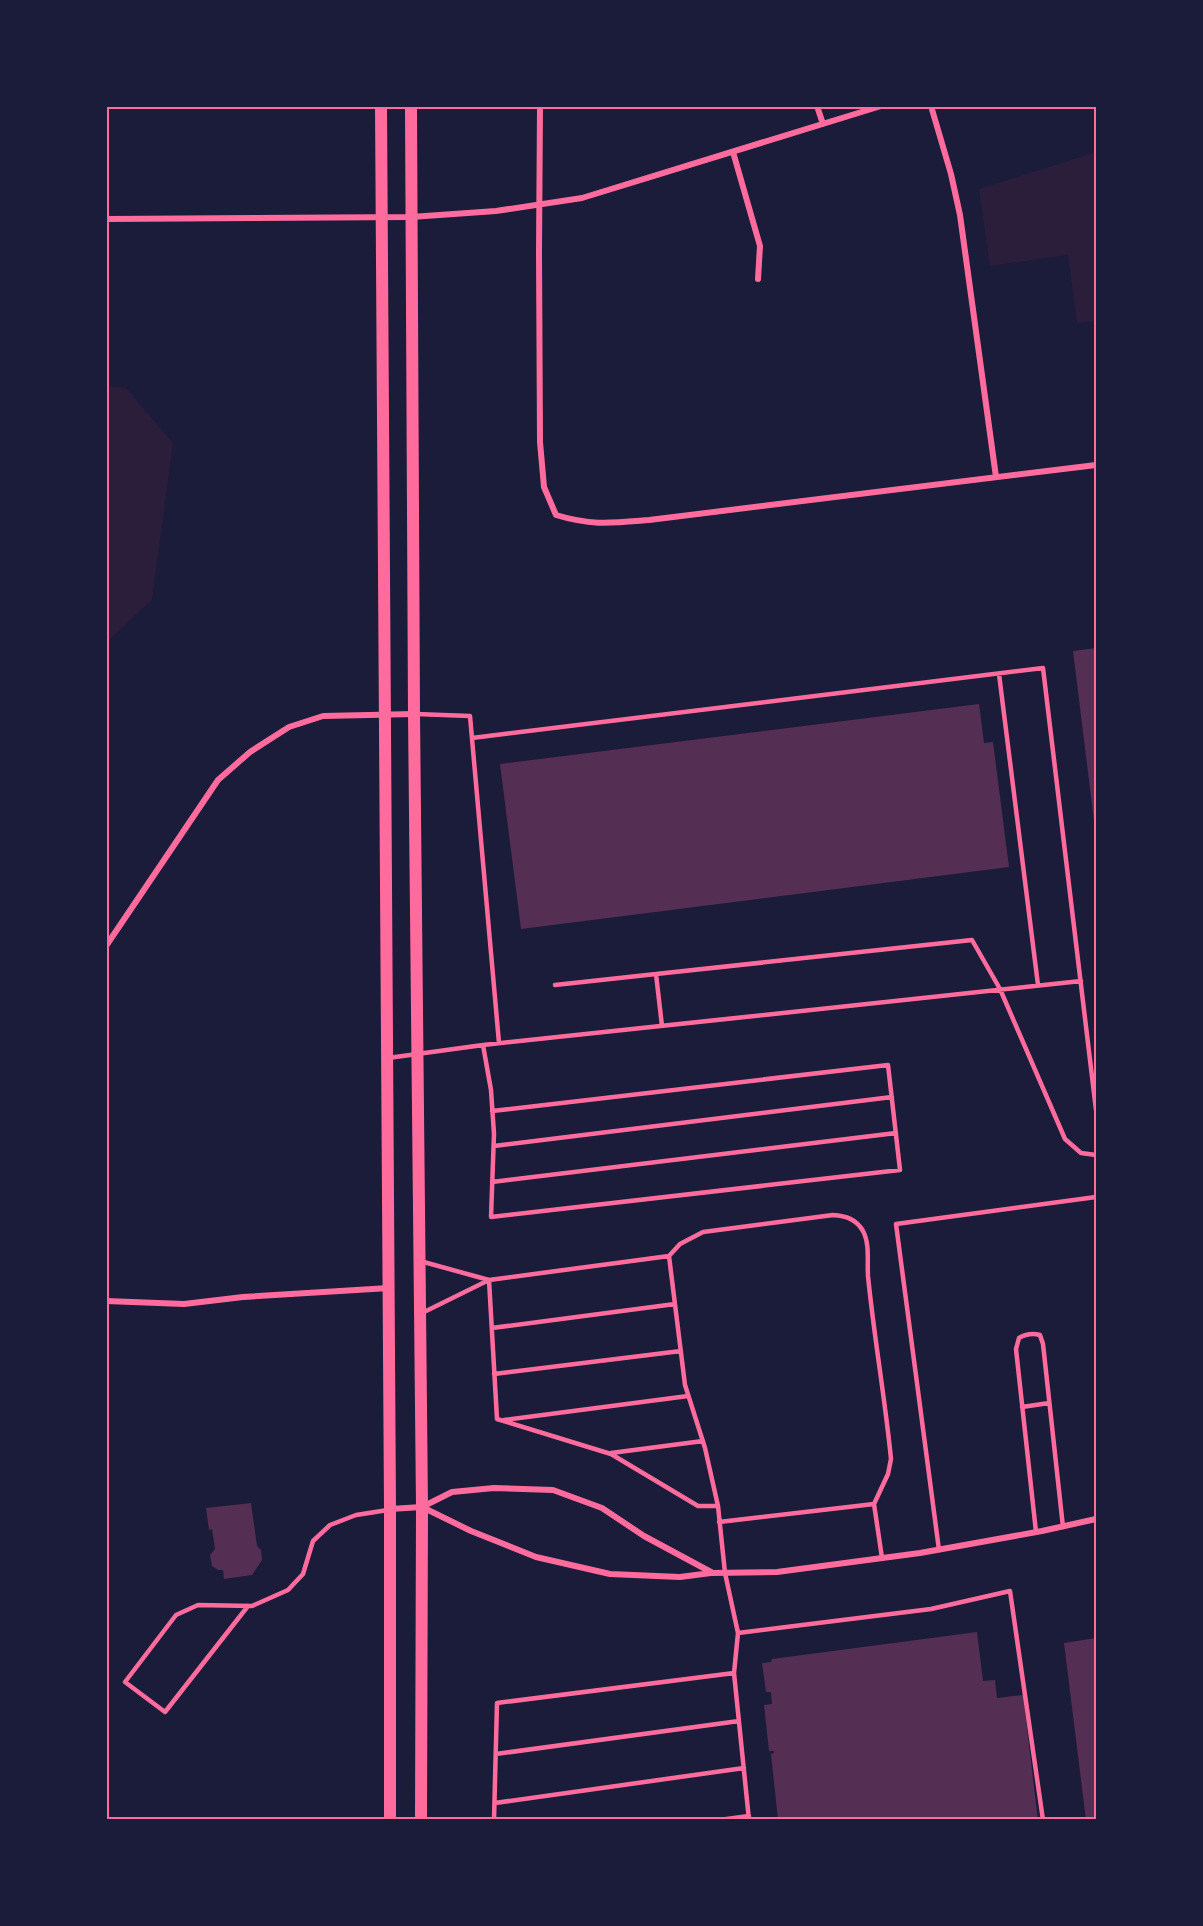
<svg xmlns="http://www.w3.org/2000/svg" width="1203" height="1926" font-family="'Nunito Sans',sans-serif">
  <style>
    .green { fill: #2a1e3b }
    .building { fill: #542f53 }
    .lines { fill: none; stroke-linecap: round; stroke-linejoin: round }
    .service { stroke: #ff6b9d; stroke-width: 4.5 }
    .minor { stroke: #ff6b9d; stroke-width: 6 }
    .secondary { stroke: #ff6b9d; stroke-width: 12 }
    .neatline { fill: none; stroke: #ff6b9d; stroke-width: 2 }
  </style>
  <rect width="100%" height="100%" fill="#1b1b3a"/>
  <path class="green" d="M 1096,152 L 1096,321 L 1077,323 L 1068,255 L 990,266 L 979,189 Z
    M 107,386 L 126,388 L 173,443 L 152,600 L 107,642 Z"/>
  <path class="building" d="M 1096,648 L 1096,829 L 1095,829 L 1073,651 Z
    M 979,704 L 984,743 L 993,742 L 1009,867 L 521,929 L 500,764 Z
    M 251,1503 L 257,1546 L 261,1550 L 262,1560 L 252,1575 L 224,1579 L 223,1570 L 218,1570 L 212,1566 L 210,1555 L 215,1549 L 212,1529 L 209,1530 L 206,1508 Z
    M 977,1632 L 983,1681 L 995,1680 L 997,1698 L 1023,1695 L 1038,1820 L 778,1820 L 771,1754 L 774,1753 L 774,1751 L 769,1751 L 764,1705 L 772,1704 L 771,1692 L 766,1692 L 762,1663 L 771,1662 L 772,1659 Z
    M 1096,1638 L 1096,1820 L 1086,1820 L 1064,1643 Z"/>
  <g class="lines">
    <path class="service" d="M 999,674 L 1038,985
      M 416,714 L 470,716 L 499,1043
      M 472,738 L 1043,668 L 1096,1110
      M 555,985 L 656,974
      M 662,1026 L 656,974 L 972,940 L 1000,989 L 1065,1139 L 1081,1153 L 1096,1155
      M 483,1045 L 491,1090 L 494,1134 L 491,1217 L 900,1170 L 888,1065 L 492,1111
      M 388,1058 L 483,1045 L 1081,981
      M 494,1146 L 892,1097
      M 492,1182 L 896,1133
      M 669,1256 L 680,1244 L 703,1232 L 833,1215 C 846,1216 856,1219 863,1231 C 870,1244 867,1262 868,1276 C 874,1337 885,1398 891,1459 L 888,1474 L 874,1504
      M 420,1261 L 489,1280
      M 422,1313 L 489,1280 L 669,1256 L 685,1385 L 705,1448 L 718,1506 L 698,1506 L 611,1454 L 497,1419 L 489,1280
      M 492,1328 L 675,1304
      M 494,1374 L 681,1351
      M 1022,1407 L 1049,1403
      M 504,1420 L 688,1396
      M 611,1453 L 703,1441
      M 718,1506 L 725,1573 L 738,1633 L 931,1609 L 1010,1591 L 1043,1820
      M 719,1522 L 874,1504 L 882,1558
      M 1036,1532 L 1016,1349 L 1019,1338 C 1026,1334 1032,1333 1040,1335 L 1043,1344 L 1063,1527
      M 939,1550 L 896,1224 L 1096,1197
      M 248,1606 L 165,1712 L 125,1682 L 176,1615 L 198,1605 L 252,1606 L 288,1590 L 303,1574 L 313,1541 L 330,1525 L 356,1515 L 388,1510
      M 734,1673 L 749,1820
      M 496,1754 L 739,1721
      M 495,1803 L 744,1768
      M 494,1820 L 497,1703 L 734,1673 L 738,1633
      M 719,1820 L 749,1816"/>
    <path class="minor" d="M 540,106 L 539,252 L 540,442 L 544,487 L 556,515 C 592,526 612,523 649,520 L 1096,465
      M 817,106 L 823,124
      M 931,106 L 951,174 L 960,215 L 996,477
      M 733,152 L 760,246 L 758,279
      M 106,219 L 411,217 L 496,211 L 582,198 L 881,106
      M 106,946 L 218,780 L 250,752 L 289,727 L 323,716 L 414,714
      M 106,1301 L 184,1304 L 243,1297 L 389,1288
      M 422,1507 L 471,1531 L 536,1557 L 610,1574 L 680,1577 L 711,1573 L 777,1572 L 920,1553 L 1042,1531 L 1096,1519
      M 390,1509 L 422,1507 L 452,1492 L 494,1488 L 553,1490 L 602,1508 L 644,1536 L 711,1572"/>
    <path class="secondary" d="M 381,106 L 390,1509 L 390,1820
      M 411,106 L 414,714 L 422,1507 L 421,1820"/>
  </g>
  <rect width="1203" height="1926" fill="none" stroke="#1b1b3a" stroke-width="216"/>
  <rect x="108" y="108" width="987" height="1710" class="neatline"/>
</svg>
